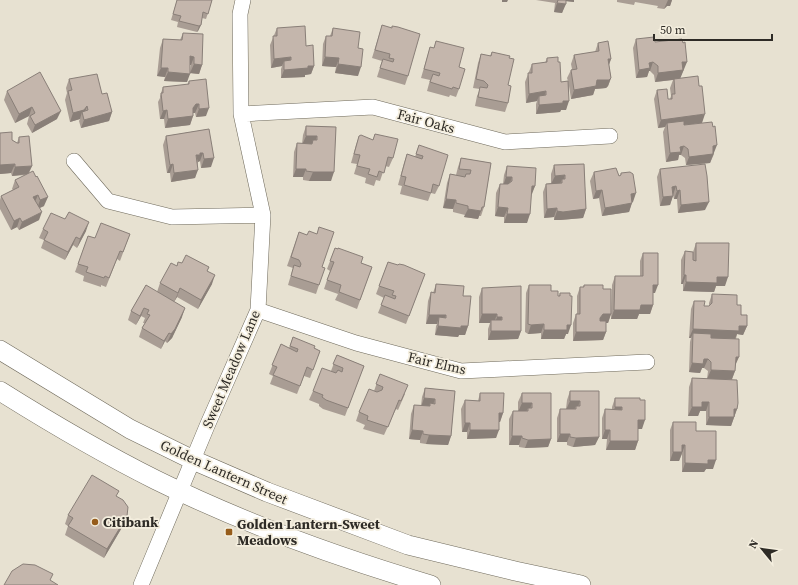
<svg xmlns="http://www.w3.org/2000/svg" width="798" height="585" font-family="'Source Serif 4',serif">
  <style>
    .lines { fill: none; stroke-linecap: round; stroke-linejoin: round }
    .minor-casing { stroke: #6f6a5c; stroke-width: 16 }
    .major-casing { stroke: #6f6a5c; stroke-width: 20 }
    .minor { stroke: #fff; stroke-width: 15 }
    .major { stroke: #fff; stroke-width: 19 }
    .wall { fill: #a99d94 }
    .shaded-wall { fill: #897f78 }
    .building { fill: #c4b6ac; stroke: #897f78 }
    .poi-dot { fill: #965c1b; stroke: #f4eede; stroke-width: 1.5 }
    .labels { text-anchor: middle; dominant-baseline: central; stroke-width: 3.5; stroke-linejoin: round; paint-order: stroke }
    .street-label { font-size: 14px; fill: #2e2b26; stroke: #f4eede }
    .poi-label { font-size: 14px; font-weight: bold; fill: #2e2b26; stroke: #f4eede; text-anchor: start }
  </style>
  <rect width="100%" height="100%" fill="#e7e1d1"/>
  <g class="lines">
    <g class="minor-casing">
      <path id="minor" d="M 241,114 L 373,107 L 505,142 L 610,136
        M 74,161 L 108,201 L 172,217 L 263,215
        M 258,310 L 356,343 L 461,371 L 647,362
        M 141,585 L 207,426 L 258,310 L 263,215 L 241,114 L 240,14 L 243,0"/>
    </g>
    <g class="major-casing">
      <path id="major" d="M 0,350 L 130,429 L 193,460 L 267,492 L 408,545 L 515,571 L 581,585
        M 0,391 C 51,423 102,453 156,480 C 243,523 337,557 431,585"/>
    </g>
    <use href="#minor" class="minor"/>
    <use href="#major" class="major"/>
  </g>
  <path class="wall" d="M 177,0 L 212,0 L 206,19 L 202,18 L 201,25 L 198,31 L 197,32 L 177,27 L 178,22 L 171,20 Z
    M 536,0 L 574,0 L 574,2 L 566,1 L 562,13 L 554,12 L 555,3 Z
    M 617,0 L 672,0 L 670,6 L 667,6 L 664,9 L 657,8 L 658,6 L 635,2 L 634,5 L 617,2 Z
    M 382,25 L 408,76 L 405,85 L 377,77 L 382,61 L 372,58 Z
    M 277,28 L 306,46 L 314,66 L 311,74 L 305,75 L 305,77 L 281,78 L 281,69 L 282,66 L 271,68 L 270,45 Z
    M 333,28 L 358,48 L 358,76 L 335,73 L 336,67 L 322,66 L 323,44 L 326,36 L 330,36 Z
    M 183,33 L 202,65 L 199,74 L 190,73 L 191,65 L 190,65 L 187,82 L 164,81 L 165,77 L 157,76 L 160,48 L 163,39 L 180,40 Z
    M 636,39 L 655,42 L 684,71 L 683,71 L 680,78 L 702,123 L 684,125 L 714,154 L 710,163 L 686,165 L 685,158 L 681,155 L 679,155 L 678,160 L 666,162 L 663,132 L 665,127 L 658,128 L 654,99 L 657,90 L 668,99 L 670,99 L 671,96 L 670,88 L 673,80 L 655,82 L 654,75 L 650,71 L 649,71 L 647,77 L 636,78 L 633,48 Z
    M 436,41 L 459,67 L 459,89 L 456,97 L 450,95 L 449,97 L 427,91 L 430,80 L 421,78 L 430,47 L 434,48 Z
    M 598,43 L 611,59 L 609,65 L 611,78 L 608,86 L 606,88 L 595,89 L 593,95 L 571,99 L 569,86 L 566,110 L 561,110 L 560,112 L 536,114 L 536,104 L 537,101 L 526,103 L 525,82 L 532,64 L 545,63 L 547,58 L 558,62 L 561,82 L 568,81 L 567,78 L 571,70 L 572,69 L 571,64 L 574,55 L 595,52 Z
    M 492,52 L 508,85 L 508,103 L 505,112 L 475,106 L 477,96 L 480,89 L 473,88 L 478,63 L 481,54 L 490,56 Z
    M 69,79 L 102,94 L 112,112 L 109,121 L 81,128 L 79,121 L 80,119 L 70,122 L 65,100 L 67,93 L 66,88 Z
    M 189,81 L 206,116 L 196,117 L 195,113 L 193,113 L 193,116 L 190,125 L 165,128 L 164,119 L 160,119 L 158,102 L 160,98 L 160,96 L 163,87 L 187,85 Z
    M 7,91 L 57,119 L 32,133 L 27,124 L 29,116 L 15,123 L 4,100 Z
    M 306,126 L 336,127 L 331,181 L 309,181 L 303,180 L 303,177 L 293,177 L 294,152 L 297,143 L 302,144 L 303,135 Z
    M 209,129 L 211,167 L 201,168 L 200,161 L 198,162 L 195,178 L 171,182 L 170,173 L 167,173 L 166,167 L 163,145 L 166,136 Z
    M 0,133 L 12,140 L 17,143 L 19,137 L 32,166 L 29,173 L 44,206 L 40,208 L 39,220 L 19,230 L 17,227 L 11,230 L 0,209 L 0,200 L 1,196 L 13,190 L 12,189 L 15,180 L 26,175 L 12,176 L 11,173 L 0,174 Z
    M 375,134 L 393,158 L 389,167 L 385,166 L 380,181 L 376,180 L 374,186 L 365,183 L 366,178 L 354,174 L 357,164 L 351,163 L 356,145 L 359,136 L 373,140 Z
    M 419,145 L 439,186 L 435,194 L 431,193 L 428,201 L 400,194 L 402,186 L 398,185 L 404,163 L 407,154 L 415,157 Z
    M 461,158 L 491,163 L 484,207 L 481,216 L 479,216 L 478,219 L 464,217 L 465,215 L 453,212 L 453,209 L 443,208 L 447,183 L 450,174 L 456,175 L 458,167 Z
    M 584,164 L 586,209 L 583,218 L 560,220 L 554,220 L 554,217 L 544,218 L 543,192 L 546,184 L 551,183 L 551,174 L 554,165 Z
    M 507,166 L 535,186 L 531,194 L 527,223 L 504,223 L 504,217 L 495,216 L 496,193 L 500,184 L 503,184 L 504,175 Z
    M 660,169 L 705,210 L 678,213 L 677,199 L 674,199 L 673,195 L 670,205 L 660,206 L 657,177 Z
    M 594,172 L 619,176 L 620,176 L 621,173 L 633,202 L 632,202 L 629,212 L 602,216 L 599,198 L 593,199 L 590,181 Z
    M 319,227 L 322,267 L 319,285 L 316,294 L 288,285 L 293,268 L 287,266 L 299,232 L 307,235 L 317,234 Z
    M 43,229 L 86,231 L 77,248 L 73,245 L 65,260 L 41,248 L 44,240 L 39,238 Z
    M 130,234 L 120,261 L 117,259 L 106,287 L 101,285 L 101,287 L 83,281 L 84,276 L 75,272 L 88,236 L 95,238 Z
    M 696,243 L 725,286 L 716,286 L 714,292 L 683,291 L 683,284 L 681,284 L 681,260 L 685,251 L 693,252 Z
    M 335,248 L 361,263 L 372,267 L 357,309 L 335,300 L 338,294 L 324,289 L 330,271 L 327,269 Z
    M 643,253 L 655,293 L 653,293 L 653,305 L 650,314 L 639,314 L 637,319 L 611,319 L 612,285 L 615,276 L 640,276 L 640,261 Z
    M 388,262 L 425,274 L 406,324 L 378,313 L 384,298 L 376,294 Z
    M 182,263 L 209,267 L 207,271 L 212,284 L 198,309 L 177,297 L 174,302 L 157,292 L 160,283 L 177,266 Z
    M 436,284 L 463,296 L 468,326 L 465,335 L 459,335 L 458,337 L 435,335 L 436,326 L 437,324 L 426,324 L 428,301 L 431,292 L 433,293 Z
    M 146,285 L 182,317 L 172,338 L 167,343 L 165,341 L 161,349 L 139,337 L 142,328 L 145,323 L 143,323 L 145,318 L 141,316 L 136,325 L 128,320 L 131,311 Z
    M 529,285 L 551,291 L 558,296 L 559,296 L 560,293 L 568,334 L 566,334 L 564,339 L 541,339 L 541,333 L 528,334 L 525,332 L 526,293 Z
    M 584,285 L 603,289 L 611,314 L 608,323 L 606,323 L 606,332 L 603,340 L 573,341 L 573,323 L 576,314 L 577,314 L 577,296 L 580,287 L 583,287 Z
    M 482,288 L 521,331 L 518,339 L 488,340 L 488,329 L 490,323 L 479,323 L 479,297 Z
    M 712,294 L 737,305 L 747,326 L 743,335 L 737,334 L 736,339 L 735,371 L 732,379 L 737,409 L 731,426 L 706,425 L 706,411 L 700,411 L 698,416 L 688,416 L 689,387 L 692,378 L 707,379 L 708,371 L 704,368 L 702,368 L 700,373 L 689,372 L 690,342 L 691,338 L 689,338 L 691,309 L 694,301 L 704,306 L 709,306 L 709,303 Z
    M 293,337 L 320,351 L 310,378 L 304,376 L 297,394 L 270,384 L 273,376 L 269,374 L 281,344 L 289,348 Z
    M 337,355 L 364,366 L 345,416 L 323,409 L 319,406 L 319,404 L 309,400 L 313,391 L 331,371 Z
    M 380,374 L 405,394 L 398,410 L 396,409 L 384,435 L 363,429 L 365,425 L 356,421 L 359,412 L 374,391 Z
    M 425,388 L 455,391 L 451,436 L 448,445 L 426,444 L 420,443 L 420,440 L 409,439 L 411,414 L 414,405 L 421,406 L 422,397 Z
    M 570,391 L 599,391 L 599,437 L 595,445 L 573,447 L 567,445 L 567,442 L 557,442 L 557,418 L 560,409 L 566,409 L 567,400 Z
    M 480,393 L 503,413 L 500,422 L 499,422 L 496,438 L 467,439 L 467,432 L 462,432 L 461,409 L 465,400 L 478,401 Z
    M 522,393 L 551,393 L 551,439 L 548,447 L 525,448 L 519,447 L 519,445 L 509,445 L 509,419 L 513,411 L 518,411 L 518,402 Z
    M 615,398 L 640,400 L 642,429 L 638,429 L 638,441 L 635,450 L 606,450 L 607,439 L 602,439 L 602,418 L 605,409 L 612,410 L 612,407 Z
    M 673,422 L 696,431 L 713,469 L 706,469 L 704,472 L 682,472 L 682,454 L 679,461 L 670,461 L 670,430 Z
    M 117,497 L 124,524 L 104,558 L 65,535 L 68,526 L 65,524 L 68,515 Z"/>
  <path class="shaded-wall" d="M 502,0 L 508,0 L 507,2 L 502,2 Z
    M 565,0 L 574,0 L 574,2 L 565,1 Z
    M 668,0 L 672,0 L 670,6 L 667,6 L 664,9 Z
    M 557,3 L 566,4 L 562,13 L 554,12 Z
    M 201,25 L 198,31 L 197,32 L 199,26 Z
    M 190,56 L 194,57 L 191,65 L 187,65 Z
    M 291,57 L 288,65 L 284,61 L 282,66 L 271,68 L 274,59 Z
    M 325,57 L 339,58 L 336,67 L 322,66 Z
    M 608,59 L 611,59 L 608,67 Z
    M 653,62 L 650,71 L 649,71 L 647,77 L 636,78 L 639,70 L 649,63 Z
    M 682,62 L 687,62 L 680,79 L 655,82 L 658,73 Z
    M 194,64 L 202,65 L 199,74 L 190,73 Z
    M 338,64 L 361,67 L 358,76 L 335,73 Z
    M 308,66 L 314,66 L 311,74 L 305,75 L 305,77 L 281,78 L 284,70 Z
    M 161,68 L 168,68 L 165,77 L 157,76 Z
    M 168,72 L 190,74 L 187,82 L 164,81 Z
    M 611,78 L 608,86 L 606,88 L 595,89 L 593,95 L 571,99 L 574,90 L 597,80 Z
    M 546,91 L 543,100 L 539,96 L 537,101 L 526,103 L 529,94 Z
    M 563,101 L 569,101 L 566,110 L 561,110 L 560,112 L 536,114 L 539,105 Z
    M 196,104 L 199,104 L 195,113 L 193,113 L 193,116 L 190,125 L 165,128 L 168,119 L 193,108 Z
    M 87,106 L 84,115 L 82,112 L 80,119 L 70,122 L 73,113 Z
    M 32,107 L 29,116 L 15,123 L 19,114 Z
    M 209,108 L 206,116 L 196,117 L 199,109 Z
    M 167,110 L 164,119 L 160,119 L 163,111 Z
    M 61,111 L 57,119 L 32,133 L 35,125 Z
    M 112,112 L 109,121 L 81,128 L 84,120 Z
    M 705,114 L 702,123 L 667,127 L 667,123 L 665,127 L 658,128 L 661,120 Z
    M 306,136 L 317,136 L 314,145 L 313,140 L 311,145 L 302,145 Z
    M 717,145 L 710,163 L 686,165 L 689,157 L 713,146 Z
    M 684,146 L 681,155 L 679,155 L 678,160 L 666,162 L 670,153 L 680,147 Z
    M 200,153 L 203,153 L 200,161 L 198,162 L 196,155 Z
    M 214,158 L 211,167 L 201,168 L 204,159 Z
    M 15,164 L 11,173 L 0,174 L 0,165 Z
    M 173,164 L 170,173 L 167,173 L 170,165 Z
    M 32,166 L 28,174 L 12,176 L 15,167 Z
    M 296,169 L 306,169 L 303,177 L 293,177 Z
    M 198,170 L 195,178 L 171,182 L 174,173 Z
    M 313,172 L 334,172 L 331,181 L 309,181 Z
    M 565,175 L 562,184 L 562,179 L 560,184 L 551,184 L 555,176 Z
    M 506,177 L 512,177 L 509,186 L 503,186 Z
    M 532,186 L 535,186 L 532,194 L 529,194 Z
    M 676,186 L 673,195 L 672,187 Z
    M 602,190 L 599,198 L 593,199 L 596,191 Z
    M 680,190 L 677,199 L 674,199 L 677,191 Z
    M 636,193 L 633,202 L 628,203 L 631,194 Z
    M 38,195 L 34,204 L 33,197 Z
    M 673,196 L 670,205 L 660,206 L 663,197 Z
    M 48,197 L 44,206 L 37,209 L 40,200 Z
    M 446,199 L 456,200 L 453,209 L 443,208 Z
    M 709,202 L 705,210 L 678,213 L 681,205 Z
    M 632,203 L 629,212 L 602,216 L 605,208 Z
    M 498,207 L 508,208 L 504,217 L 495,216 Z
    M 557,208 L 554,217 L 544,218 L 547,209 Z
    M 468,209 L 481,211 L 478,219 L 464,217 Z
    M 586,209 L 583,218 L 560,220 L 554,220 L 557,211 Z
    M 42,212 L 39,220 L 19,230 L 22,222 Z
    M 507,214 L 530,214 L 527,223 L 504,223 Z
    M 20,218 L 17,227 L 11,230 L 14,221 Z
    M 89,222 L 86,231 L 77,248 L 80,239 Z
    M 76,237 L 73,245 L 65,260 L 68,252 Z
    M 215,275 L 212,284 L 198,309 L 201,300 Z
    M 684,275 L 686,275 L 683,284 L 681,284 Z
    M 717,277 L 728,277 L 725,286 L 716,286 L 714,292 L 683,291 L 686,282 Z
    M 653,285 L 658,285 L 655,293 L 650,293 Z
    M 180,288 L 177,297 L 174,302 L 178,293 Z
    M 641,305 L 653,305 L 650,314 L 639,314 L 637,319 L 611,319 L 614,310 Z
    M 144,308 L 141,316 L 136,325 L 140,316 Z
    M 185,308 L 182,317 L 172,338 L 167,343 L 171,334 Z
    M 482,314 L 497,314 L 494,323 L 491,320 L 490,323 L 479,323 Z
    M 603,314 L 611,314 L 608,323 L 600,323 L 600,318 Z
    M 429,315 L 446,315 L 443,323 L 439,317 L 437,324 L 426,324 Z
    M 497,317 L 502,317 L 499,326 L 494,326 Z
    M 544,324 L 541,333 L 528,334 L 531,325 Z
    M 567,325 L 571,325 L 568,334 L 566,334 L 564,339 L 541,339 L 544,330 Z
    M 438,326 L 468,326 L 465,335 L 459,335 L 458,337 L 435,335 Z
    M 739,326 L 747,326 L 743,335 L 737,334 L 735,339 L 693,338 L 693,333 L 691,338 L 689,338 L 693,329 Z
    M 491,331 L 521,331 L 518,339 L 488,340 Z
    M 576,332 L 606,332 L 603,340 L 573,341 Z
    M 169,333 L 161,349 L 164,341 Z
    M 736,357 L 739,357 L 735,366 Z
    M 704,359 L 708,359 L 704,368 L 702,368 L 700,373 L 689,372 L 692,363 Z
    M 711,370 L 735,371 L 732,379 L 707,379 Z
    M 424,398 L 435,399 L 432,408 L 430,403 L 429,408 L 421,407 Z
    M 570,401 L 580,401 L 577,410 L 576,406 L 574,410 L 566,410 Z
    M 702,402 L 709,402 L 706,411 L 700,411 L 698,416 L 688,416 L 692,407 Z
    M 522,403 L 532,403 L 529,412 L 528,408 L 526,412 L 518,412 Z
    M 615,407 L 622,407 L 619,416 L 612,416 Z
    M 734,409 L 737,409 L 731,426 L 706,425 L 709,417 Z
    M 499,413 L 503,413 L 500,422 L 495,422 Z
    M 638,420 L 645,420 L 642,429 L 635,429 Z
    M 465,423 L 470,423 L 467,432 L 462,432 Z
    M 412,430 L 423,431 L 420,440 L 409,439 Z
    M 470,430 L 499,430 L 496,438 L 467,439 Z
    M 605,430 L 610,430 L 607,439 L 602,439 Z
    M 560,434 L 570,434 L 567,442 L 557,442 Z
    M 429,435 L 451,436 L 448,445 L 426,444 Z
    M 512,436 L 522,436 L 519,445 L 509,445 Z
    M 599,437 L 595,445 L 573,447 L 576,438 Z
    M 551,439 L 548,447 L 525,448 L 528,440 Z
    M 610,441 L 638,441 L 635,450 L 606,450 Z
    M 682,445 L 685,445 L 679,461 L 670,461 L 673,452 Z
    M 708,460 L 716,460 L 713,469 L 706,469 L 704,472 L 682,472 L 685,463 Z
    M 127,516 L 124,524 L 104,558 L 107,549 Z"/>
  <path class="building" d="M 177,0 L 212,0 L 208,14 L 203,12 L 201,25 L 199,26 L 179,21 L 181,16 L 173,14 Z
    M 558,0 L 566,0 L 566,4 L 557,3 Z
    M 382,25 L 392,28 L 392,26 L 398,27 L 420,34 L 408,76 L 380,68 L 383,59 L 393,62 L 394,59 L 389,58 L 390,54 L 375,50 Z
    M 305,26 L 306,46 L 313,45 L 314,66 L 308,66 L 308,68 L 284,70 L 284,61 L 291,60 L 291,57 L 274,59 L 273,36 L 277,36 L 277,28 Z
    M 333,28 L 360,32 L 358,48 L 363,49 L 361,67 L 338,64 L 339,58 L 325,57 L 326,36 L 332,36 Z
    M 183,33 L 203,34 L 202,65 L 194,64 L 194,57 L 190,56 L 190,74 L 168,72 L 168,68 L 161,68 L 163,39 L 182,40 Z
    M 654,37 L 655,42 L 682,39 L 683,43 L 685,42 L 687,62 L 682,62 L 683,70 L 658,73 L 658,66 L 653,62 L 649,63 L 650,68 L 639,70 L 636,39 Z
    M 436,41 L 464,48 L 459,67 L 465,69 L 459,89 L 453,87 L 452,89 L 430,82 L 433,74 L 439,76 L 440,73 L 424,69 L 430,47 L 434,48 Z
    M 608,41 L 611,59 L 608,59 L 611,78 L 609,80 L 597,80 L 596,86 L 574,90 L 571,70 L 577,69 L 574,55 L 599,51 L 598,43 Z
    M 492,52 L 510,56 L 509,58 L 514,59 L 508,85 L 511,86 L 508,103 L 478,97 L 480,87 L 487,88 L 488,85 L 484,81 L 476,79 L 481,54 L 491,56 Z
    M 558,57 L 558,62 L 560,62 L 561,82 L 568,81 L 569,101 L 563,101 L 563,103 L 539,105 L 539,96 L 546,95 L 546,91 L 529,94 L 528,73 L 532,73 L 532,64 L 547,62 L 547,58 Z
    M 40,72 L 61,111 L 35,125 L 30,116 L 35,113 L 32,107 L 19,114 L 7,91 Z
    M 97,74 L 102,94 L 107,93 L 112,112 L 84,120 L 82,112 L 88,110 L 87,106 L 84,110 L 73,113 L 68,91 L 72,90 L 69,79 Z
    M 698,76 L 699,86 L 702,86 L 705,114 L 661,120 L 657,90 L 667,89 L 668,99 L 672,99 L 672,94 L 675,94 L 674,79 Z
    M 206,79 L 209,108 L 199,109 L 199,104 L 196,104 L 193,108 L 193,116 L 168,119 L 167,110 L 163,111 L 161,93 L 163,93 L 163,87 L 189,84 L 189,81 Z
    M 684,121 L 684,125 L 712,122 L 713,127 L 715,126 L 717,145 L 713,146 L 713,154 L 689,157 L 688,149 L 684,146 L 680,147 L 681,152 L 670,153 L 667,123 Z
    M 306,126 L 336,127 L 334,172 L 313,172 L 306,171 L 306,169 L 296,169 L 297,143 L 312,144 L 313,140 L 317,140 L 317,136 L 306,136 Z
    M 209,129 L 214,158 L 204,159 L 203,153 L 200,153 L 200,155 L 196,155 L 198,170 L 174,173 L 173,164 L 170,165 L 169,159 L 166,136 Z
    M 12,132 L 12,140 L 17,143 L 19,143 L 19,137 L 29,136 L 32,166 L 15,167 L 15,164 L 0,165 L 0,133 Z
    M 375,134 L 398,139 L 393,158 L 388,157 L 384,173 L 379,171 L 377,177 L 368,174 L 370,169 L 357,166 L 360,155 L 354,154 L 359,136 L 361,135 L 373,140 Z
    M 419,145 L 448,155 L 439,186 L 433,184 L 431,193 L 404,185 L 406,177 L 401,176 L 407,154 L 422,159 L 423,156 L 416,154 Z
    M 461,158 L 491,163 L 484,207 L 482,207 L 481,211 L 468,209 L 468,206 L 456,203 L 456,200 L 446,199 L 450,174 L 465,177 L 466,174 L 470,174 L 471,170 L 459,169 Z
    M 584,164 L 586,209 L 563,212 L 557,211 L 557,208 L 547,209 L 546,184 L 562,183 L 562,179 L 565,179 L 565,175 L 555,176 L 554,165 Z
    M 705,164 L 707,176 L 709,202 L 681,205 L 680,190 L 677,191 L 676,186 L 672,187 L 673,196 L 663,197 L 660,169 Z
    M 507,166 L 536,168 L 535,186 L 532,186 L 530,214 L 507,214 L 508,208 L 498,207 L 500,184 L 508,184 L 512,181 L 512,177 L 506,177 Z
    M 616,168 L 619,176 L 621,175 L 621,173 L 630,172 L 633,174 L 636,193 L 631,194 L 632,203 L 605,208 L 602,190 L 596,191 L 594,172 Z
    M 33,171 L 36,177 L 37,176 L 48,197 L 40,200 L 38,195 L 33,197 L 42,212 L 22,222 L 20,218 L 14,221 L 1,196 L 19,187 L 15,180 Z
    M 69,212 L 89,222 L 80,239 L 76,237 L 68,252 L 44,240 L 48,232 L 43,229 L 51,213 L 65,219 Z
    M 101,223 L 130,234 L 123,252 L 120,251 L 109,278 L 105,276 L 104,278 L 86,272 L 88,267 L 78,264 L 88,236 L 95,238 Z
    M 319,227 L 334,232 L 322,267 L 325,268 L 319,285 L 291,276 L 294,265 L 300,267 L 301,264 L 299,260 L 291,257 L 299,232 L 307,235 L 309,231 L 317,234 Z
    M 696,243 L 729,243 L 728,277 L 717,277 L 717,283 L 686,282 L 686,275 L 684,275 L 685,251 L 693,252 L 693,260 L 696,261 Z
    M 335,248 L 338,249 L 338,248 L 363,257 L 361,263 L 372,267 L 360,300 L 339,292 L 341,285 L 327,280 L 334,262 L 330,261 Z
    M 643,253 L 658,253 L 658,285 L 653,285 L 653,305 L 641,305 L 640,310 L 614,310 L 615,276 L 643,276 Z
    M 186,255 L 209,267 L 207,271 L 215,275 L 201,300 L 180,288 L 178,293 L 160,283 L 171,263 L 177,266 L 178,262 L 182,263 Z
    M 388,262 L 398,265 L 399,264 L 404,265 L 425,274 L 409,316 L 381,305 L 385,295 L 395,299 L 396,296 L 392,295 L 394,291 L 379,286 Z
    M 436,284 L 464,286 L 463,296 L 471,296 L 468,326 L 461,326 L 461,328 L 438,326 L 439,317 L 446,318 L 446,315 L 429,315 L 431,292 L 435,293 Z
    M 146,285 L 185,308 L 175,329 L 171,334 L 169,333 L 164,341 L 142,328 L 150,315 L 147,314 L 149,310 L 144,308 L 140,316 L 131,311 Z
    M 529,285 L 551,285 L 551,291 L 558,291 L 558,296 L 560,296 L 560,293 L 570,293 L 570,296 L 572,296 L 571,325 L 567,325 L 567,330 L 544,330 L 544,324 L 531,325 L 528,324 Z
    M 584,285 L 603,285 L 603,289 L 611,289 L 611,314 L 603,314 L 600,318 L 600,321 L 606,321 L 606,332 L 576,332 L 576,314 L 580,314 L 580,287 L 584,287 Z
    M 521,286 L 521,331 L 491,331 L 491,320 L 502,320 L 502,317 L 497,317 L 497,314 L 482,314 L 482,288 Z
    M 712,294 L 737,295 L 737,305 L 741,305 L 741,315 L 747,315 L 747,326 L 739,326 L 739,331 L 693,329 L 694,301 L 705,301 L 704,306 L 709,306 L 712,303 Z
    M 693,333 L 711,334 L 711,338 L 739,339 L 739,357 L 736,357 L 735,371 L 711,370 L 711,362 L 708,359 L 704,359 L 703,364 L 692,363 Z
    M 293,337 L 315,346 L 314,348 L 320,351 L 313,370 L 307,367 L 300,386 L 273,375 L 277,367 L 272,365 L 281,344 L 297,352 L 298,349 L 290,346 Z
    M 337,355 L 364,366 L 348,408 L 326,400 L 322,397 L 323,395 L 313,391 L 322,368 L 336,373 L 338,370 L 342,372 L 343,368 L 333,364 Z
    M 380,374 L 408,385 L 401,401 L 399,400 L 388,427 L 367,420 L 368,416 L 359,412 L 369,389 L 377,392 L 382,390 L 383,387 L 376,384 Z
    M 692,378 L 737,380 L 738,403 L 737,409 L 734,409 L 734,417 L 709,417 L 709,402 L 702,402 L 702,407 L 692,407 Z
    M 425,388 L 455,391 L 451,436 L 429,435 L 423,434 L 423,431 L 412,430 L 414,405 L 430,406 L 430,403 L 435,404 L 435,399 L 424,398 Z
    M 570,391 L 599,391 L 599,437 L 576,438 L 570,437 L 570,434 L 560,434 L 560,409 L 576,409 L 576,406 L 580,406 L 580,401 L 570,401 Z
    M 480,393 L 504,393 L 503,413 L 499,413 L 499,430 L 470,430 L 470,423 L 465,423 L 465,400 L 480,401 Z
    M 522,393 L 551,393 L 551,439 L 528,440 L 522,438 L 522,436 L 512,436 L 513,411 L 528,411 L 528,408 L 532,408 L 532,403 L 522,403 Z
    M 615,398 L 640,398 L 640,400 L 645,400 L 645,420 L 638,420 L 638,441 L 610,441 L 610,430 L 605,430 L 605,409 L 622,410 L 622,407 L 615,407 Z
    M 673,422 L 696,422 L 696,431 L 716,431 L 716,460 L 708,460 L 708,464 L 685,463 L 685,445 L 682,445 L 682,452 L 673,452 Z
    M 92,475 L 119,491 L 116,496 L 123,500 L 128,507 L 127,516 L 107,549 L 68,526 L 73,518 L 68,515 Z
    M 23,564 L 35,565 L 53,574 L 50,580 L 58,585 L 4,585 L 12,571 Z"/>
  <g class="poi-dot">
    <circle cx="95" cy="522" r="4"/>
    <rect x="225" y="528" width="8" height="8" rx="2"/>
  </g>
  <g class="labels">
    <g class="street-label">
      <text transform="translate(426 121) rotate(15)">Fair Oaks</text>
      <text transform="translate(437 363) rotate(13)">Fair Elms</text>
      <text transform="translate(231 369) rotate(-67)">Sweet Meadow Lane</text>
      <text transform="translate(224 472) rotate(24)">Golden Lantern Street</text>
    </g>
    <g class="poi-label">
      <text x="103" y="522">Citibank</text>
      <text x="237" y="524">Golden Lantern-Sweet<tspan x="237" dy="16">Meadows</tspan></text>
    </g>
  </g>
  <g transform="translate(762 549) rotate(299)" stroke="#f4eede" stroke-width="3" paint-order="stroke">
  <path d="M0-3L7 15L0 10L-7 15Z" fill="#2e2b26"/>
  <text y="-6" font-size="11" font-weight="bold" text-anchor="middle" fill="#2e2b26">N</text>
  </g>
  <path d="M654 34v6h118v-6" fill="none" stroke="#2e2b26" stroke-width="2"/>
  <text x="660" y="34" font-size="12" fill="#2e2b26" stroke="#f4eede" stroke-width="3" paint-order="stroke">50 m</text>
</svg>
